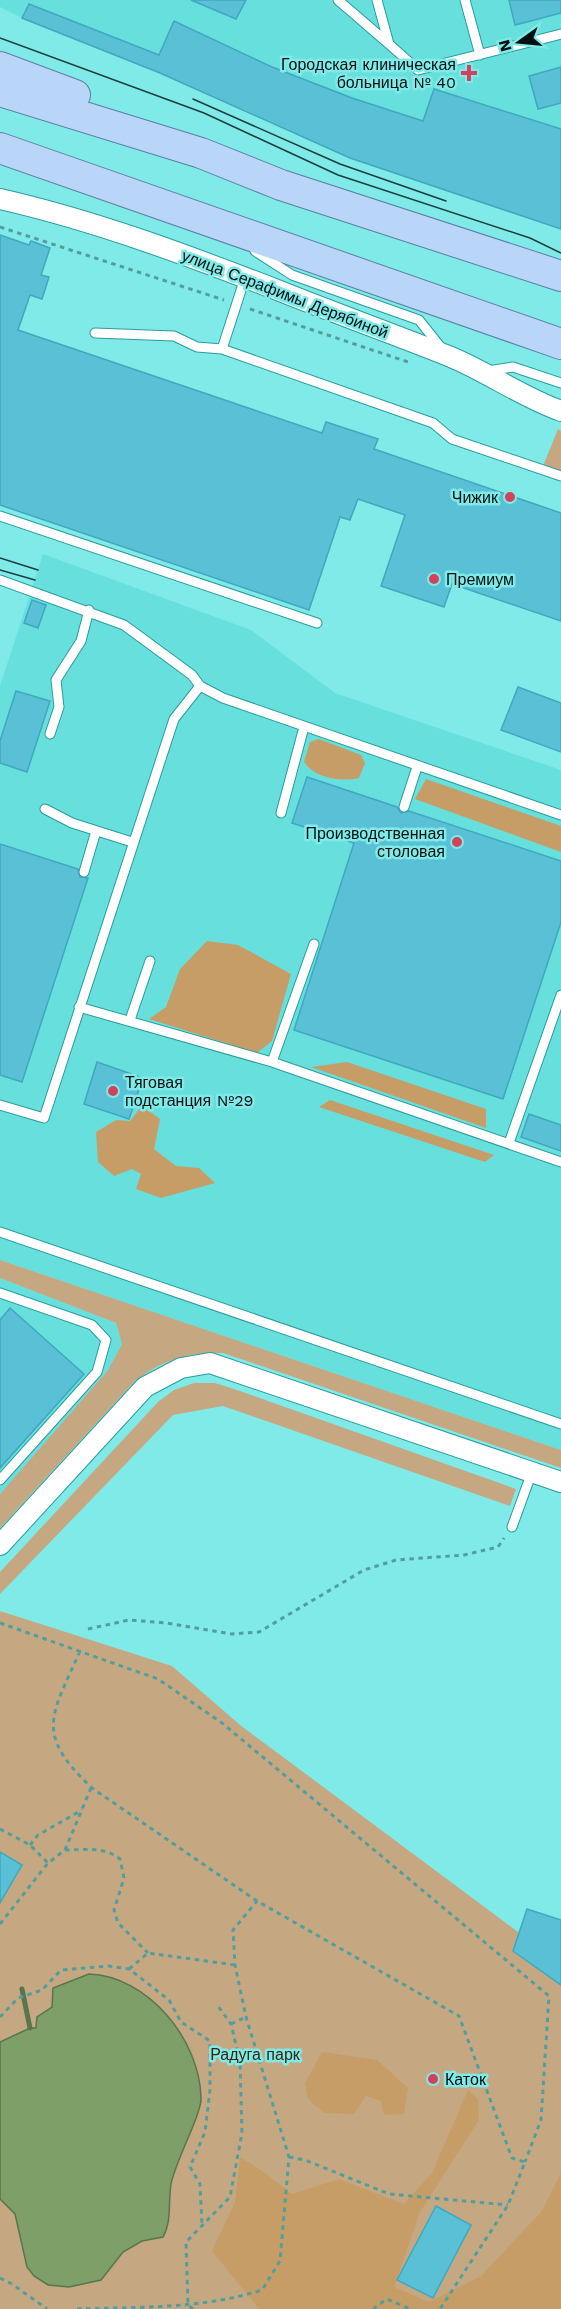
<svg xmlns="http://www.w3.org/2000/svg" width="561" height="2309" font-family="'Work Sans',sans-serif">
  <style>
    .built { fill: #67dfdd }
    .green { fill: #c5a882 }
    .forest { fill: #c69d66 }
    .water { fill: #7ea068; stroke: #58754e; stroke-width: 1.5 }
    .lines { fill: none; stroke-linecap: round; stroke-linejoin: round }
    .stream { stroke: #58754e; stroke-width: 5 }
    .building { fill: #5ac0d6; stroke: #3fa8be; stroke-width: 1.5 }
    .service-casing { stroke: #289d9c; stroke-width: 11 }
    .minor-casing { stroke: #289d9c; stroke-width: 22 }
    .primary-casing { stroke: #5a7fa4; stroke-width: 32 }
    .path { stroke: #539e9d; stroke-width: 3; stroke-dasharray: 4.5 4.5; stroke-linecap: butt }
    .service { stroke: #fff; stroke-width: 9 }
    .minor { stroke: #fff; stroke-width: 20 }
    .primary { stroke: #b9d6f8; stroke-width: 30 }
    .tram { stroke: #1a3e3d; stroke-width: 1.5 }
    .poi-dot { fill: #d2425d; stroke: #80eae8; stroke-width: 2 }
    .labels { text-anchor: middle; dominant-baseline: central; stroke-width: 5; stroke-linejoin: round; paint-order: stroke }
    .poi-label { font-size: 16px; fill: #011; stroke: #80eae8; text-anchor: end }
    .street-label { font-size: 16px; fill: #011; stroke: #80eae8 }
    .park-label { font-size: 16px; fill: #37250c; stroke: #80eae8 }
  </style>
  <rect width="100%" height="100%" fill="#80eae8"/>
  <path class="built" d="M 0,0 L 561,0 L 561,229 L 350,158 L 160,73 L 22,18 L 0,7 Z
    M 43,554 L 251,630 L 335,693 L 561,770 L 561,1450 L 0,1260 L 0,686 Z
    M 0,1278 L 116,1323 L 122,1344 L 108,1370 L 0,1494 Z"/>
  <path class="green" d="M 558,429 L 561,431 L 561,472 L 543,466 Z
    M 0,1260 L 561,1450 L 561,1468 L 223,1353 C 189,1352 162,1360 135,1381 L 0,1528 L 0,1494 L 108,1370 L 122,1344 L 116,1323 L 0,1278 Z
    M 194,1383 L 215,1383 L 240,1391 L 516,1489 L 510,1506 L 223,1406 L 173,1415 L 0,1594 L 0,1572 L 158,1402 L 174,1390 Z
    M 0,1611 L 172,1666 L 240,1725 L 561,1964 L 561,2205 L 520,2309 L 0,2309 Z"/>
  <path class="forest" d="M 319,739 L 361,755 L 365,763 L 359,778 C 341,782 316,779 304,762 L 310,742 Z
    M 426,779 L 561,826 L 561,852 L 415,799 Z
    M 207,941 L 238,945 L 291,974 L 272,1041 L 257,1053 L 149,1019 L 166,1007 L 180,969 Z
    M 347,1062 L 486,1109 L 486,1128 L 311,1067 Z
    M 330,1100 L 494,1155 L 485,1162 L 319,1107 Z
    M 142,1106 L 160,1119 L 154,1149 L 176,1166 L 199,1168 L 215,1183 L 161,1198 L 136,1189 L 141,1174 L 132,1169 L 114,1176 L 98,1162 L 96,1132 L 116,1120 L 130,1121 Z
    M 322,2052 L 377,2060 L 408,2088 L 404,2114 L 384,2115 L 381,2101 L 366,2096 L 354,2114 L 324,2113 L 308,2099 L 305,2083 Z
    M 468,2090 L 478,2099 L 479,2120 L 420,2212 L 394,2287 L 429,2302 L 481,2276 L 541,2212 L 561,2173 L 561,2309 L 259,2309 L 212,2251 L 235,2202 L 240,2157 L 264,2172 L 292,2194 L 339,2179 L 404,2204 L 432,2173 Z"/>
  <path class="water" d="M 89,1974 C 148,1976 200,2040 201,2098 C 202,2113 175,2162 171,2184 C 168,2202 172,2221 163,2237 L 142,2241 L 123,2252 L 101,2280 L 69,2287 L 48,2285 L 34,2276 L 27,2267 L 15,2214 L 0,2199 L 0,2042 L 30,2028 L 36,2028 L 37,2017 L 52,2007 L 53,1988 Z"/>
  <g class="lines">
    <path class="stream" d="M 22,1989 L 30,2028"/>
  </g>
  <path class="building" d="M 191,0 L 246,0 L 236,19 Z
    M 509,0 L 561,0 L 561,13 L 515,25 Z
    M 29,4 L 159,55 L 174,21 L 272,67 L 352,98 L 423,121 L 434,89 L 561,129 L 561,229 L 350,158 L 160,73 L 22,18 Z
    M 561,67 L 561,103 L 538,109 L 529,76 Z
    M 0,235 L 29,245 L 31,241 L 50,248 L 41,275 L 49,277 L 42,299 L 30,295 L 18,330 L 322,433 L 326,422 L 378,439 L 374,449 L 561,513 L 561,621 L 452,584 L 444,607 L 381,586 L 405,515 L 358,499 L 350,520 L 340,517 L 309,610 L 0,505 Z
    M 32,600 L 46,605 L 38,628 L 24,623 Z
    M 518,687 L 561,703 L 561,752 L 501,730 Z
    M 16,691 L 50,701 L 27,772 L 0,763 L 0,741 Z
    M 307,777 L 397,807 L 401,813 L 409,811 L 561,861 L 561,922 L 503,1099 L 294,1030 L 354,843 L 292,823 Z
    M 0,844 L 78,869 L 80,877 L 88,878 L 22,1082 L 0,1075 Z
    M 97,1062 L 143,1078 L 129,1119 L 84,1104 Z
    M 529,1114 L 561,1125 L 561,1151 L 521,1137 Z
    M 10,1308 L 84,1374 L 0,1468 L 0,1320 Z
    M 0,1852 L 22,1865 L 0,1903 Z
    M 527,1909 L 561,1920 L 561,1985 L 513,1951 Z
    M 436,2206 L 471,2225 L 433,2298 L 397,2280 Z"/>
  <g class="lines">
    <g class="service-casing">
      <path id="service" d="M 338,0 L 389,44
        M 377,0 L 389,44 L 418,70 L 561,34
        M 465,0 L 480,55
        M 255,251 L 292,275 L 419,320 L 443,350
        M 95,333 L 174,336 L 197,347 L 222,349 L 433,423 L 452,439 L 561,476
        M 222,349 L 245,278
        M 487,371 L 513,367 L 561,383
        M 0,516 L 317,623
        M 0,580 L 124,625 L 192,675 L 200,686 L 223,698 L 561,815
        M 50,734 L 59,707 L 56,680 L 81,641 L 89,610
        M 404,807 L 417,767
        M 45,809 L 72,823 L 132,842
        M 281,813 L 304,727
        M 84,872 L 96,831
        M 79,1007 L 272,1062 L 561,1162
        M 130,1020 L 150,961
        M 272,1062 L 314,944
        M 0,1105 L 44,1118 L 174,719 L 200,686
        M 509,1143 L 561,995
        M 0,1232 L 561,1424
        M 0,1293 L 92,1325 L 106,1340 L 97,1372 L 0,1480
        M 512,1527 L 532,1472"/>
    </g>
    <g class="minor-casing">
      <path id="minor" d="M 0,199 C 97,221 192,257 285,293 C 340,315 396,335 451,357 C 489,373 522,397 561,411
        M 0,1545 L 145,1387 L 181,1368 L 210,1363 L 561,1482"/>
    </g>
    <g class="primary-casing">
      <path id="primary" d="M 0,67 L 75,95
        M 0,91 L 201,153 L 281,185 L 561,276
        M 0,148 L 561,344"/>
    </g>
    <path class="path" d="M 0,227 L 224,300
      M 250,309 L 408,362
      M 0,1623 L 158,1679 L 222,1723 L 549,1996 L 541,2120 L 525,2162
      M 88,1629 L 129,1620 L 167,1623 L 231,1634 L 259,1632 L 364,1570 L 396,1560 L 464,1555 L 498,1547 L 504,1538
      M 80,1651 C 51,1717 34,1733 92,1788 L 257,1901 L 459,2016 L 512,2158 L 525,2162 L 508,2205 L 440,2309
      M 0,1829 L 30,1845 L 48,1863
      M 30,1845 L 38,1835 L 82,1810
      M 65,1850 C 85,1850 104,1846 120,1859 L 124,1878 L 114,1910 L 118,1923 L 148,1953
      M 0,1924 L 48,1863 L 65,1850 L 91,1788
      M 129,1969 L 148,1953 L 235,1965
      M 0,2017 L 18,1998 L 42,1990 L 61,1970 L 109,1966 L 129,1969 L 169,2000 L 181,2022 L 210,2041 L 210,2090 L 205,2132 L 190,2167 L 200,2184 L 202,2225
      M 231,2024 L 246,2017
      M 289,2157 L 305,2160 L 389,2194 L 508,2205
      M 0,2278 L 12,2284 L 47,2309
      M 77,2309 C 140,2307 202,2309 262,2290 L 280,2261 L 289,2157 L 246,2017 L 235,1965 L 233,1930 L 257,1901
      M 193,2309 L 188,2305 L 186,2242 L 230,2197 L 242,2133 L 240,2062 L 231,2024 L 218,2006
      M 373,2309 L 387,2299 L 410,2309"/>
    <use href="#service" class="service"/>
    <use href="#minor" class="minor"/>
    <use href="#primary" class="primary"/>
    <path class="tram" d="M 0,38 L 204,113 L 338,175 L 530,238 L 561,253
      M 193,99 L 340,164 L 446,201
      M 0,558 L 38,570
      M 0,570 L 35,580"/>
  </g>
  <g class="poi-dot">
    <path d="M466 64h6v6h6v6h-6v6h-6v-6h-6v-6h6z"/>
    <circle cx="510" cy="497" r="6"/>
    <circle cx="434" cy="579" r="6"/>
    <circle cx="457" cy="842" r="6"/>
    <circle cx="113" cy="1091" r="6"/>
    <circle cx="433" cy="2079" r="6"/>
  </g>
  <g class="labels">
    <g class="poi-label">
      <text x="456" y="64">Городская клиническая<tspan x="456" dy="18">больница № 40</tspan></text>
      <text x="498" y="497">Чижик</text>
      <text x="446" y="579" text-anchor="start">Премиум</text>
      <text x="445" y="833">Производственная<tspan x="445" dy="18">столовая</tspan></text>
      <text x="125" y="1082" text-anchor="start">Тяговая<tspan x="125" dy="18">подстанция №29</tspan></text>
      <text x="445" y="2079" text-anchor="start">Каток</text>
    </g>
    <g class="street-label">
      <text transform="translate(285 294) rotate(21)">улица Серафимы Дерябиной</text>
    </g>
    <g class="park-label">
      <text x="255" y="2054">Радуга парк</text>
    </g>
  </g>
  <g transform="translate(519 42) rotate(255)" stroke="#80eae8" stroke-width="4.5" paint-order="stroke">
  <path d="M0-4.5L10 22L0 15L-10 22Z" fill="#001111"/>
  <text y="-9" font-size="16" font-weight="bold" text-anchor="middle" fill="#001111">N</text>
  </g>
</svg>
